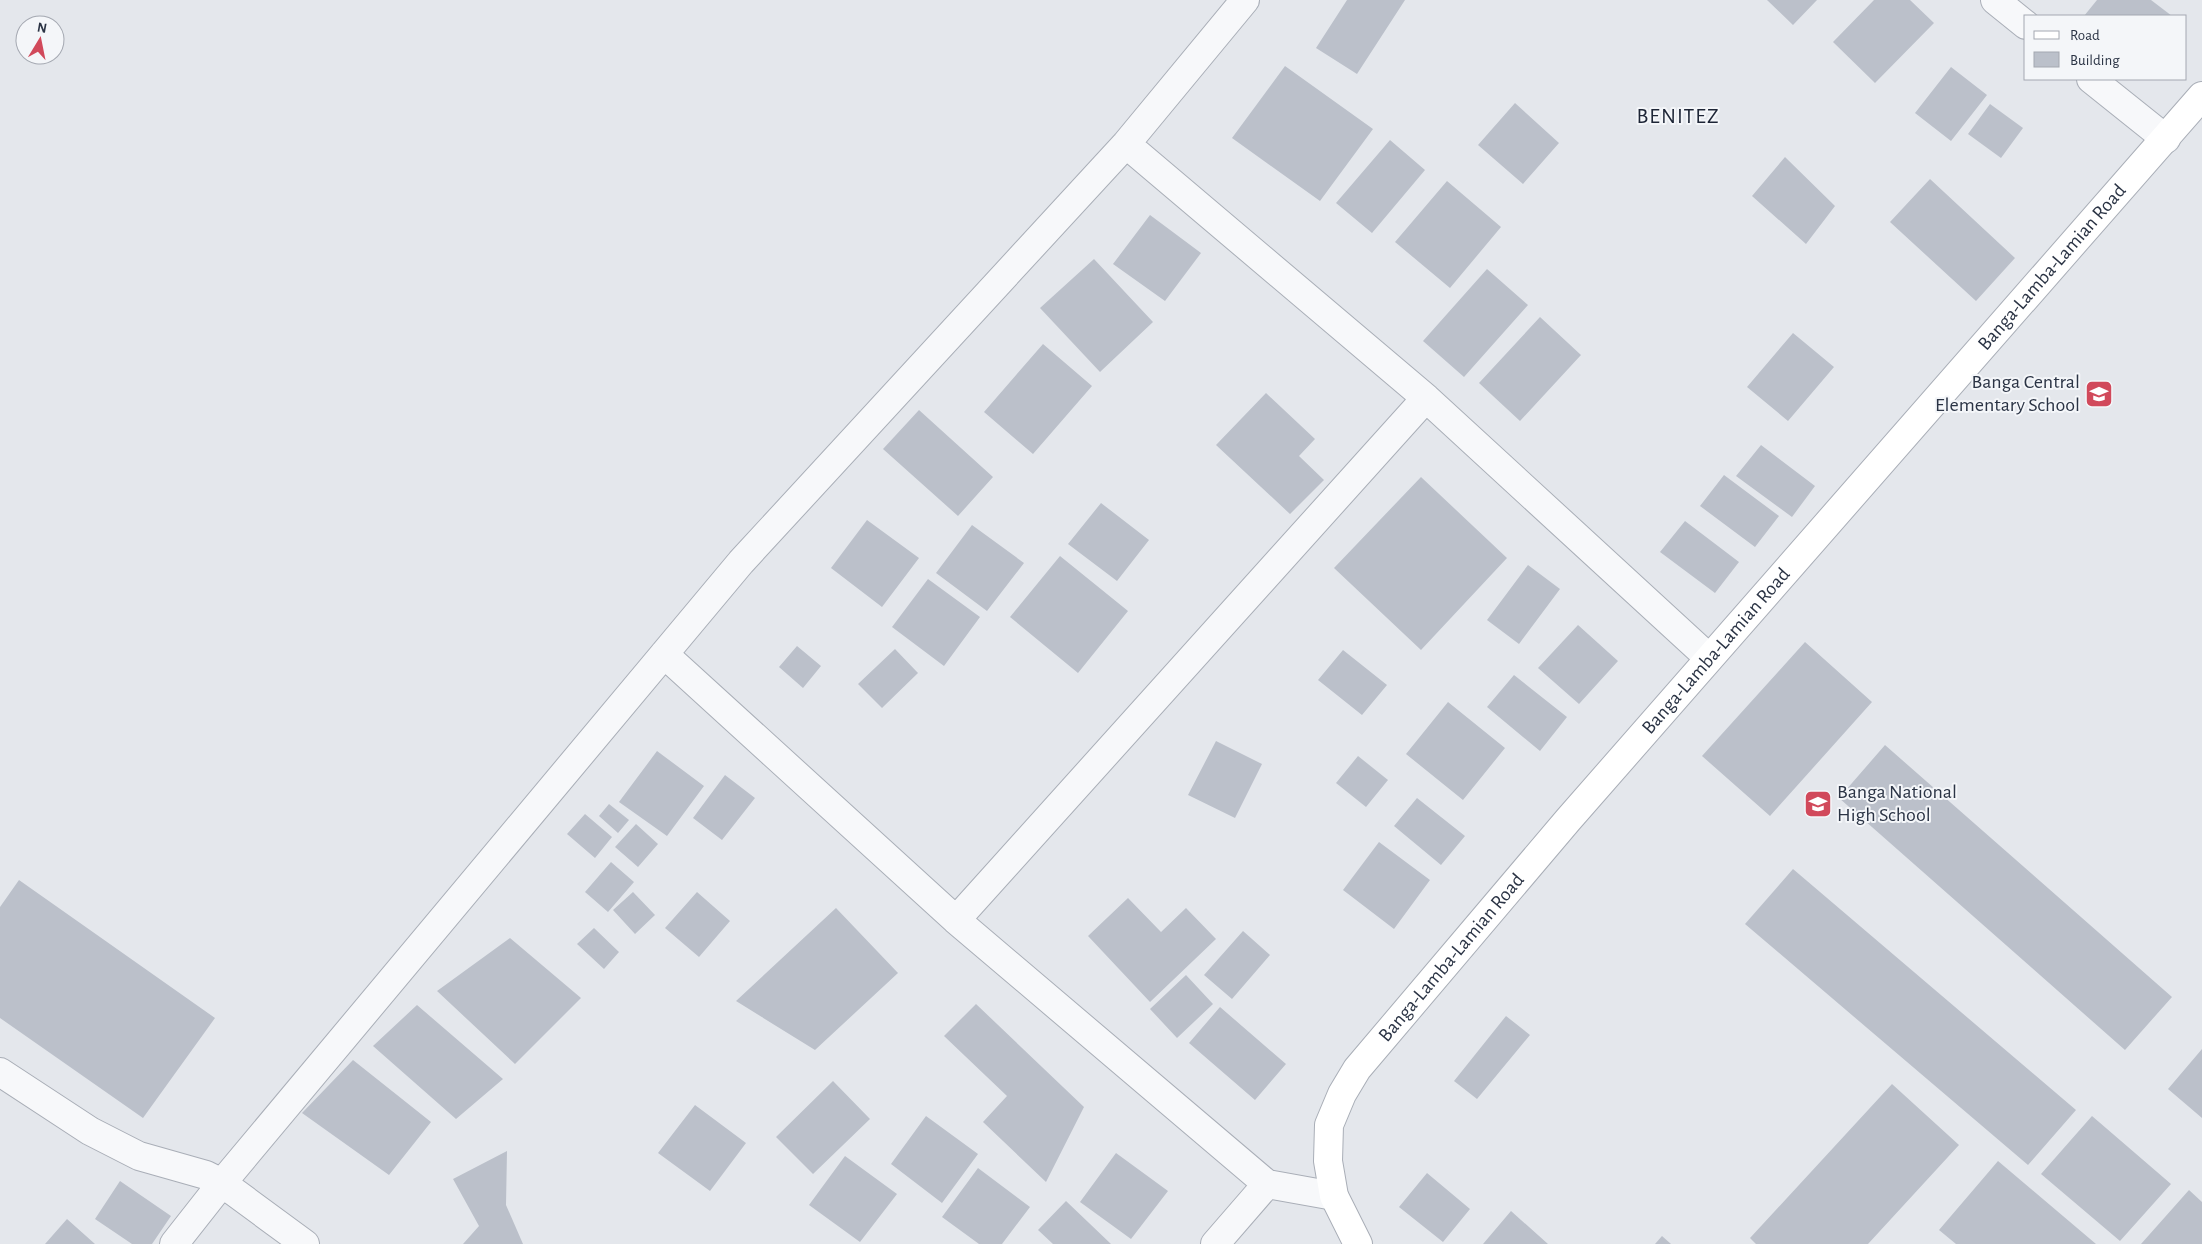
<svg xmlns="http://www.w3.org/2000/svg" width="2202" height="1244" font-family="'Alegreya Sans',sans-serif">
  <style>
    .building { fill: #bbc0ca }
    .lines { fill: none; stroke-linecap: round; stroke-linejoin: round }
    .minor-casing { stroke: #a9aeb7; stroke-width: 30 }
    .secondary-casing { stroke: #a9aeb7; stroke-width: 30 }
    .minor { stroke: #f7f8fa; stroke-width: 28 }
    .secondary { stroke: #fff; stroke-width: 28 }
    .labels { text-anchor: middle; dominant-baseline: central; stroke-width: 4; stroke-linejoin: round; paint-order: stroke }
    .street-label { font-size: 20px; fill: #2b3445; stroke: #f4f6f9 }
    .poi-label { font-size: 20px; fill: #2b3445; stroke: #f4f6f9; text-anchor: end }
    .quarter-label { font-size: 22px; letter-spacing: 1px; fill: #1d2536; stroke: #f4f6f9 }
  </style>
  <rect width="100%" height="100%" fill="#e4e7ec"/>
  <path class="building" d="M 1347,0 L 1405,0 L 1357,74 L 1316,48 Z
    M 1767,0 L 1817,0 L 1793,25 Z
    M 1874,0 L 1910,0 L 1934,23 L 1875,83 L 1833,42 Z
    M 2097,0 L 2151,0 L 2172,16 L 2084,16 Z
    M 1285,66 L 1373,129 L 1320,201 L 1232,138 Z
    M 1951,67 L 1987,95 L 1951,141 L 1915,113 Z
    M 1515,103 L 1559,143 L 1523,184 L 1478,145 Z
    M 1990,104 L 2023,128 L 2001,158 L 1968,134 Z
    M 1390,140 L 1425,170 L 1372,233 L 1336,203 Z
    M 1785,157 L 1835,206 L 1806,244 L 1752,196 Z
    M 1930,179 L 2015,258 L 1976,301 L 1890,222 Z
    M 1447,181 L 1501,227 L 1450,288 L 1395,242 Z
    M 1150,215 L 1201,253 L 1165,301 L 1113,264 Z
    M 1094,259 L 1153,322 L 1100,372 L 1040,308 Z
    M 1487,269 L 1528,305 L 1464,377 L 1423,341 Z
    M 1540,317 L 1581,355 L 1520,421 L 1479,383 Z
    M 1793,333 L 1834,367 L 1788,421 L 1747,387 Z
    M 1043,344 L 1092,386 L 1033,454 L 984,412 Z
    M 1266,393 L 1315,439 L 1299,456 L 1324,480 L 1290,514 L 1216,445 Z
    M 919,410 L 993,477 L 958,516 L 883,449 Z
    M 1761,445 L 1815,486 L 1792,517 L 1736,476 Z
    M 1724,475 L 1779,516 L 1755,547 L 1700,506 Z
    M 1421,477 L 1507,558 L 1421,650 L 1334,568 Z
    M 1101,503 L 1149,540 L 1117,581 L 1068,544 Z
    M 867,520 L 919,558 L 882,607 L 831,568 Z
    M 1685,521 L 1739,562 L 1715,593 L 1660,552 Z
    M 972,525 L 1024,563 L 987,611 L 936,573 Z
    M 1060,556 L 1128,611 L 1078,673 L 1010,617 Z
    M 1528,565 L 1560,589 L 1519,644 L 1487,620 Z
    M 928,579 L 980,617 L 944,666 L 892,627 Z
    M 1578,625 L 1618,661 L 1579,704 L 1538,668 Z
    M 1805,642 L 1872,702 L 1770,816 L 1702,756 Z
    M 797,646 L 821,666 L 803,688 L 779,667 Z
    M 895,649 L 918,673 L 882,708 L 858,684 Z
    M 1343,650 L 1387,685 L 1362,715 L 1318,680 Z
    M 1514,675 L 1567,717 L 1540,751 L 1487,707 Z
    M 1448,702 L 1505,748 L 1463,800 L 1406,754 Z
    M 1216,741 L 1262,764 L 1235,818 L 1188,795 Z
    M 1885,745 L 2172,997 L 2125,1050 L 1839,798 Z
    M 657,751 L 704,786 L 667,836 L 619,802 Z
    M 1358,756 L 1388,780 L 1366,807 L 1336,783 Z
    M 725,775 L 755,798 L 722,840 L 693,818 Z
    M 1417,798 L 1465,836 L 1441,865 L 1394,826 Z
    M 609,804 L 629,820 L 618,833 L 599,816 Z
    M 585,814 L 612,837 L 595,858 L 567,834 Z
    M 636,824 L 658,844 L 638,867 L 615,847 Z
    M 1379,842 L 1430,880 L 1394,929 L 1343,890 Z
    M 611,862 L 634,882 L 608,912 L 585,892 Z
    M 1793,869 L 2076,1110 L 2028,1165 L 1745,924 Z
    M 19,880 L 215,1018 L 143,1118 L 0,1018 L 0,907 Z
    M 633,892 L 655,915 L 635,934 L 613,910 Z
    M 697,892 L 730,921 L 699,957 L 665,928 Z
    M 1128,898 L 1161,932 L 1186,908 L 1216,939 L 1150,1002 L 1088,936 Z
    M 836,908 L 898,973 L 815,1050 L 736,1001 Z
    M 594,928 L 619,952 L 604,969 L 577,944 Z
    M 1243,931 L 1270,955 L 1232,999 L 1204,975 Z
    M 510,938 L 581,998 L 515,1064 L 437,991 Z
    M 1186,975 L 1213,1004 L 1177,1038 L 1150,1009 Z
    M 976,1004 L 1084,1107 L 1046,1182 L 983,1122 L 1007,1096 L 944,1036 Z
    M 417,1005 L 503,1079 L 456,1119 L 373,1046 Z
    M 1220,1007 L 1286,1064 L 1255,1100 L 1189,1043 Z
    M 1506,1016 L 1530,1035 L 1477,1099 L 1454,1081 Z
    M 2202,1049 L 2202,1118 L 2168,1089 Z
    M 353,1060 L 431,1122 L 389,1175 L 302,1113 Z
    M 833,1081 L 870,1119 L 813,1174 L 776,1137 Z
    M 1892,1084 L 1959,1145 L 1868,1244 L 1756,1244 L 1750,1238 Z
    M 695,1105 L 746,1143 L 710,1191 L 658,1153 Z
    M 926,1116 L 978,1154 L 942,1203 L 891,1164 Z
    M 2092,1116 L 2171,1184 L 2120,1241 L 2041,1174 Z
    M 507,1151 L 506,1205 L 523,1244 L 463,1244 L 479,1226 L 453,1179 Z
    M 1116,1153 L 1168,1191 L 1131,1239 L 1080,1202 Z
    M 845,1156 L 897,1194 L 860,1242 L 809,1205 Z
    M 1998,1161 L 2096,1244 L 1956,1244 L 1939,1230 Z
    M 978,1168 L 1030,1207 L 1002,1244 L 979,1244 L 942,1217 Z
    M 1427,1173 L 1470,1209 L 1443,1242 L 1399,1207 Z
    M 120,1181 L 171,1216 L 152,1244 L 132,1244 L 95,1219 Z
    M 2189,1190 L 2202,1202 L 2202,1244 L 2141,1244 Z
    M 1066,1201 L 1111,1244 L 1053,1244 L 1038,1230 Z
    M 1511,1211 L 1548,1244 L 1483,1244 Z
    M 67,1219 L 95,1244 L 45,1244 Z
    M 1662,1236 L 1671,1244 L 1655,1244 Z"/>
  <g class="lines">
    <g class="minor-casing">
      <path id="minor" d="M 1995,0 L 2026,25
        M 2091,79 L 2166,139
        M 1126,144 L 1426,398 L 1709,658
        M 664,654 L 956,920 L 1267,1184 L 1334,1196
        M 956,920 L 1426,398
        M 0,1072 L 90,1131 L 139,1156 L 206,1175 L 222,1183 L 305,1244
        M 174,1244 L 222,1183 L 741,562 L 1126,144 L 1245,0
        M 1215,1244 L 1267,1184"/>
    </g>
    <g class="secondary-casing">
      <g id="secondary">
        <path id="s1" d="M 1358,1244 L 1334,1196 L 1328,1161 L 1329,1125 L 1342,1094 L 1357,1069 L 1568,820 L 2202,96"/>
      </g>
    </g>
    <use href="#minor" class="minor"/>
    <use href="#secondary" class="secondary"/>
  </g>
  <defs>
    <g id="school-square" transform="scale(1.4375)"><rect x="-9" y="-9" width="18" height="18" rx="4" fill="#d1495b" stroke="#f4f6f9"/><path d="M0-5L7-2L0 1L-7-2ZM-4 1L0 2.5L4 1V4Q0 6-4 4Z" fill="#fff"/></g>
  </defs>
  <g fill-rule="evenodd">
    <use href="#school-square" x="2099" y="394"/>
    <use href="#school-square" x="1818" y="804"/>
  </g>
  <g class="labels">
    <g class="street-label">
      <text stroke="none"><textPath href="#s1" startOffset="1249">Banga-Lamba-Lamian Road</textPath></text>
      <text stroke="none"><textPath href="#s1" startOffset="739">Banga-Lamba-Lamian Road</textPath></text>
      <text stroke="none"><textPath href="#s1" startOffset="334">Banga-Lamba-Lamian Road</textPath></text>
    </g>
    <g class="poi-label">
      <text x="2080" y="382">Banga Central<tspan x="2080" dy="23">Elementary School</tspan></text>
      <text x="1837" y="792" text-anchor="start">Banga National<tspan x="1837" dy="23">High School</tspan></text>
    </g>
    <g class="quarter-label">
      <text x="1678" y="116">BENITEZ</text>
    </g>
  </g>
  <rect x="2024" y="15" width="162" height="65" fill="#f4f6f9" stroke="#a4a8b1"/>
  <rect x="2034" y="31" width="25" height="8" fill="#ffffff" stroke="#a4a8b1"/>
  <text x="2070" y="40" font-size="15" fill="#2b3445">Road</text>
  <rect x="2034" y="52" width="25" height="15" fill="#bbc0ca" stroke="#a4a8b1"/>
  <text x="2070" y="65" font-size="15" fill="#2b3445">Building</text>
  <g transform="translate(40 40) rotate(10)"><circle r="24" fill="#f4f6f9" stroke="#a4a8b1"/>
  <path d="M0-4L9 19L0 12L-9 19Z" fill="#d1495b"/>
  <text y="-8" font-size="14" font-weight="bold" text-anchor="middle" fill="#2b3445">N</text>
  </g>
</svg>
